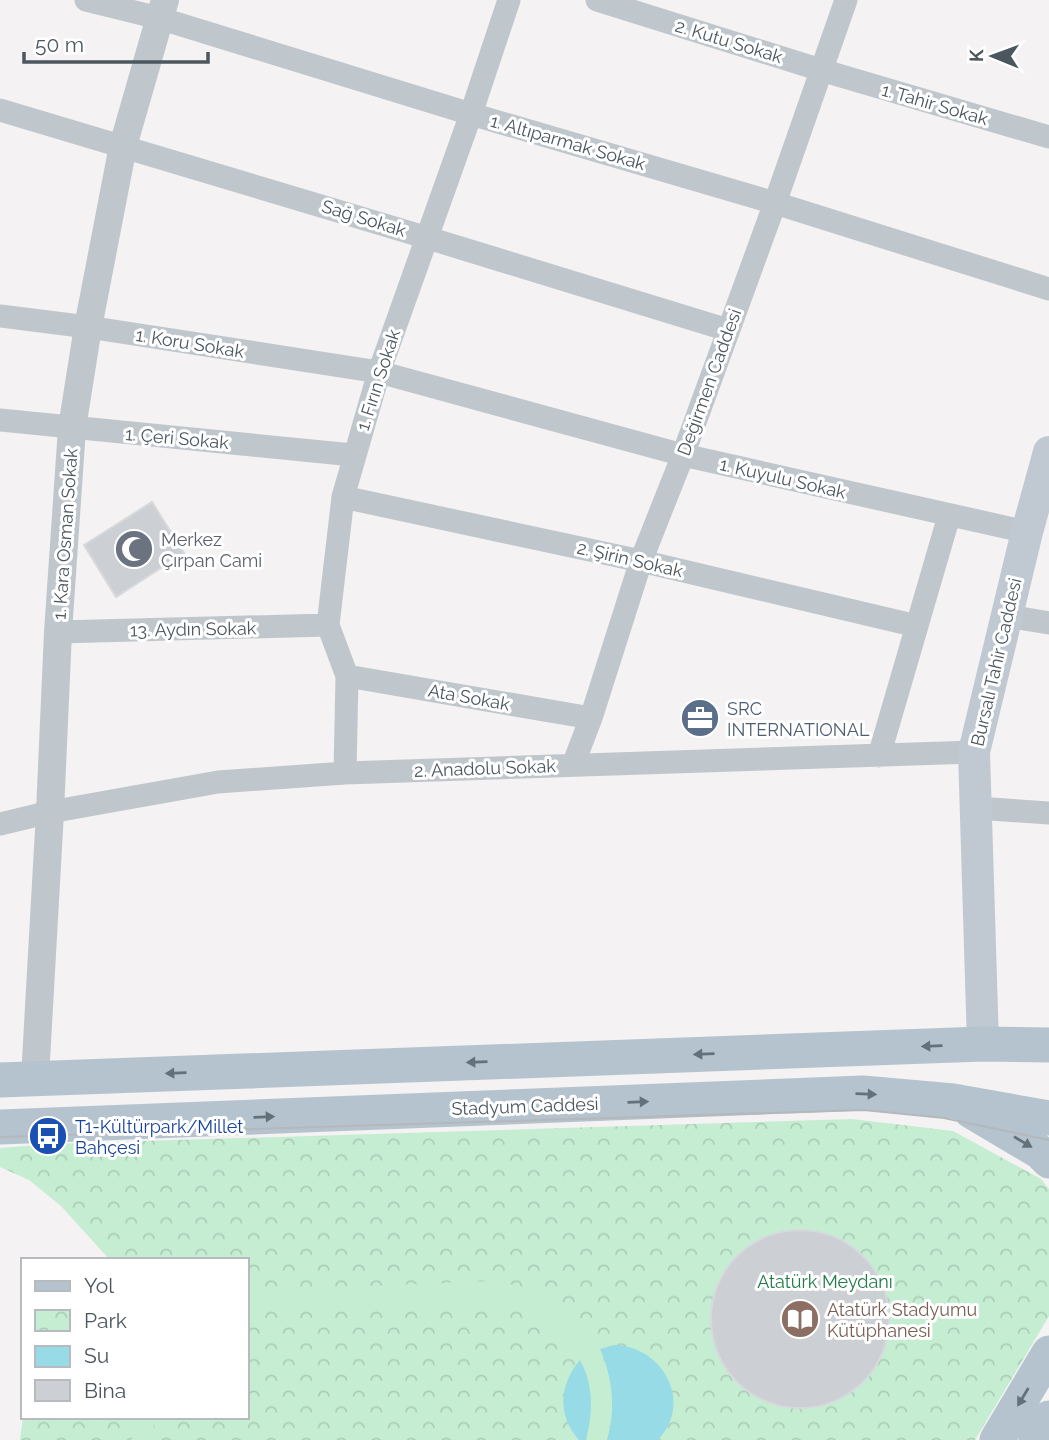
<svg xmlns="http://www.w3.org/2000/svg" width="1049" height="1440" font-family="Raleway,sans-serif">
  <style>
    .park { fill: url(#park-crowns) }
    .pitch { fill: #c5edd2 }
    .water { fill: #97dbe6 }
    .building { fill: #cccfd4; stroke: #d7d9dc; stroke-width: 2 }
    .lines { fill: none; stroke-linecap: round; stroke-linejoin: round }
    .minor { stroke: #bfc7cd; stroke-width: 23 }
    .tertiary { stroke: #bfc7cd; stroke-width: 28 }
    .secondary { stroke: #c0c9d1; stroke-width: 32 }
    .primary { stroke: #b4c3ce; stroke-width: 35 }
    .tram { stroke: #b5b8bb; stroke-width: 2 }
    .oneway { fill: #65717a }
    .labels { text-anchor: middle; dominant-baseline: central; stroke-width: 6; stroke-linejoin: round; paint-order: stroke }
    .street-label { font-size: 18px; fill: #4b565e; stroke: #fff }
    .worship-label { font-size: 18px; fill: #5b616d; stroke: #fff; text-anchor: start }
    .service-label { font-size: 18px; fill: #4e5e75; stroke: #fff; text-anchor: start }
    .transit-label { font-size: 18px; fill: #164399; stroke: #fff; text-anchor: start }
    .park-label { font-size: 18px; fill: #207b47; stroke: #fff }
    .education-label { font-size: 18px; fill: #785e54; stroke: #fff; text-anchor: start }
  </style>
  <defs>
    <pattern id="park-crowns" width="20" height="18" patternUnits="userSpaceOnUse" patternTransform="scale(1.75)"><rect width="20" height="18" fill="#c5edd2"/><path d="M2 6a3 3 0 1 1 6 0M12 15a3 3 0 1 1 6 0" fill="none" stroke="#abcdb7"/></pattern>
  </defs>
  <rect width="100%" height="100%" fill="#f4f2f2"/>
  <path class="park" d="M 852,1119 L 953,1131 L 1041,1179 L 1049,1189 L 1049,1316 L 975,1440 L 20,1440 L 23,1417 L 247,1417 L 247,1260 L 110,1260 L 61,1206 L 29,1180 L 0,1167 L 0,1148 L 50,1144 Z"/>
  <path class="pitch" d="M 491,1281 C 576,1290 627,1355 607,1440 L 586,1440 C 600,1385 580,1331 525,1309 C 511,1303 496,1303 482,1302 L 247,1312 L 247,1291 Z
    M 130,1417 L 153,1417 L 155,1440 L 132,1440 Z"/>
  <path class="water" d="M 614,1345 C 663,1346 694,1403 658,1440 L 607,1440 C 616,1409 613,1379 600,1349 Z
    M 580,1360 C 594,1386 593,1412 586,1440 L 579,1440 C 557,1415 559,1385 580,1360 Z"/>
  <path class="building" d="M 152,502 L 184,553 L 116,597 L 84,545 Z
    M711 1319a89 89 0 1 1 178 0a89 89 0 1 1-178 0Z"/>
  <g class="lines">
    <path class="minor" d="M 86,0 L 159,18 L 471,114 L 775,203 L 1049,289
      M 597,0 L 821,70 L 1049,137
      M 0,110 L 428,238 L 728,330
      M 0,316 L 88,327 L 379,372 L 683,455 L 1027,532
      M 0,420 L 353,455
      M 343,497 L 641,561 L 917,626
      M 1007,616 L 1049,623
      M 58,632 L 328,625
      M 347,676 L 591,718
      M 879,756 L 949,516
      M 573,765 L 591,718 L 641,561 L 683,455 L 775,203 L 846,0
      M 345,773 L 347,676 L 328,625 L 343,497 L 379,372 L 471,114 L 509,0
      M 976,808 L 1049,813
      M 0,824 L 50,812 L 218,782 L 345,773 L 974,752"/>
    <path class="tertiary" d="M 35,1078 L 50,812 L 58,632 L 72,428 L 88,327 L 123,146 L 165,0"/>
    <path class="secondary" d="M 983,1044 L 974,752 L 1027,532 L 1049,452"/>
    <path class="primary" d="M 0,1080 L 983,1044 L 1049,1045
      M 971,1111 L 1040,1152 L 1049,1161
      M 0,1127 L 863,1093 L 953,1101 L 1049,1118
      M 997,1440 L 1049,1353
      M 1036,1440 L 1049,1418"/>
    <path class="tram" d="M 0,1137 L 864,1110 L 944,1118 L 1049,1140"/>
  </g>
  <defs><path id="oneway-solid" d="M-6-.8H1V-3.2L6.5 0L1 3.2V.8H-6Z" transform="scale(1.75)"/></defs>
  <g class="oneway">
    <use href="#oneway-solid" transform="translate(932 1046) rotate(178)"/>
    <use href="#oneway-solid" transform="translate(704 1054) rotate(178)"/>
    <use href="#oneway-solid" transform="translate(477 1062) rotate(178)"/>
    <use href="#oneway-solid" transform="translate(176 1073) rotate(178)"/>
    <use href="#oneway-solid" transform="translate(866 1094) rotate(2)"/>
    <use href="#oneway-solid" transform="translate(638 1102) rotate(-2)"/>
    <use href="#oneway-solid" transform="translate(264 1117) rotate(-2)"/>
    <use href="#oneway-solid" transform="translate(1023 1142) rotate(31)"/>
    <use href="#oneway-solid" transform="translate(1023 1397) rotate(121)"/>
  </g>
  <defs>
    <g id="mosque-disc" transform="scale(2.0125)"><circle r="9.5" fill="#6b7280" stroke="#fff"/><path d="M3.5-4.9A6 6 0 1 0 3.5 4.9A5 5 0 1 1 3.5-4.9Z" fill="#fff"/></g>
    <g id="office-disc" transform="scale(2.0125)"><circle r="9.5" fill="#5c6f8a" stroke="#fff"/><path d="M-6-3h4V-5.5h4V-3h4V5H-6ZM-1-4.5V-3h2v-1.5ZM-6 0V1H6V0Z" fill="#fff"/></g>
    <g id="bus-disc" transform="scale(2.0125)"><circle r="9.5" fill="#1a4fb4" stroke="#fff"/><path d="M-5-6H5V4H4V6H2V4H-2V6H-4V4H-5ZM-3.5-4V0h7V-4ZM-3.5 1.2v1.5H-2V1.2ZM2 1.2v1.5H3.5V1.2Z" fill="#fff"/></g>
    <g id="library-disc" transform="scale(2.0125)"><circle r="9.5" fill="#8d6e63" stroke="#fff"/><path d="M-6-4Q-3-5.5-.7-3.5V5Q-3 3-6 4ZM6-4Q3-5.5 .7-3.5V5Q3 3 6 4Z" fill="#fff"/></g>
  </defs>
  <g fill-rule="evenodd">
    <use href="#mosque-disc" x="134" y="549"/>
    <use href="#office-disc" x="700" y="718"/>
    <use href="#bus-disc" x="48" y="1136"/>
    <use href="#library-disc" x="800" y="1319"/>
  </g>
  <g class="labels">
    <g class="street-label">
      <text transform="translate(729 41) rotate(17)">2. Kutu Sokak</text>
      <text transform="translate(935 104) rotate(16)">1. Tahir Sokak</text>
      <text transform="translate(568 142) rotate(16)">1. Altıparmak Sokak</text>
      <text transform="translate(364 218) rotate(17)">Sağ Sokak</text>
      <text transform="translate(190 343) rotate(9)">1. Koru Sokak</text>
      <text transform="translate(378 380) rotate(-72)">1. Fırın Sokak</text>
      <text transform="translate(709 382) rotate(-70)">Değirmen Caddesi</text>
      <text transform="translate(177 438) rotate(5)">1. Çeri Sokak</text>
      <text transform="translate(783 478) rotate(13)">1. Kuyulu Sokak</text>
      <text transform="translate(65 534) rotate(-86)">1. Kara Osman Sokak</text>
      <text transform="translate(630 559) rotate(13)">2. Şirin Sokak</text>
      <text transform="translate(193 629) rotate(-1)">13. Aydın Sokak</text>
      <text transform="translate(996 662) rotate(-77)">Bursalı Tahir Caddesi</text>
      <text transform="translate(469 697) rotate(10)">Ata Sokak</text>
      <text transform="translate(485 768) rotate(-2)">2. Anadolu Sokak</text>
      <text transform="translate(525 1106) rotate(-2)">Stadyum Caddesi</text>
    </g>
    <g class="worship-label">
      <text x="161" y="539">Merkez<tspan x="161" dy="21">Çırpan Cami</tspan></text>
    </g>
    <g class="service-label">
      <text x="727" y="708">SRC<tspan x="727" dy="21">INTERNATIONAL</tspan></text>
    </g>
    <g class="transit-label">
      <text x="75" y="1126">T1-Kültürpark/Millet<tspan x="75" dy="21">Bahçesi</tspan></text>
    </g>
    <g class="park-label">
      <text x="825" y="1281">Atatürk Meydanı</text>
    </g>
    <g class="education-label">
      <text x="827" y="1309">Atatürk Stadyumu<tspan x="827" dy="21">Kütüphanesi</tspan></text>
    </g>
  </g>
  <rect x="21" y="1258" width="228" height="161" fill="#ffffff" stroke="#b7bbbf" stroke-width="2"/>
  <rect x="35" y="1281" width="35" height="10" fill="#b4c3ce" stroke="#b7bbbf" stroke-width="2"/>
  <text x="84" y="1293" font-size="21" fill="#4b565e">Yol</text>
  <rect x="35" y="1310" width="35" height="21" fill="url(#park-crowns)" stroke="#b7bbbf" stroke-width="2"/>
  <text x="84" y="1328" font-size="21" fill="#4b565e">Park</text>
  <rect x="35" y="1346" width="35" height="21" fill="#97dbe6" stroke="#b7bbbf" stroke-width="2"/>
  <text x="84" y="1363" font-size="21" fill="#4b565e">Su</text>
  <rect x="35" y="1380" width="35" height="21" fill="#cccfd4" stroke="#b7bbbf" stroke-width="2"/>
  <text x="84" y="1398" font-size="21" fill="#4b565e">Bina</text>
  <g transform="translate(993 56) rotate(271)" stroke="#ffffff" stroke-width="5" paint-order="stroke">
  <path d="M0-5L12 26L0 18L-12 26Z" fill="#4b565e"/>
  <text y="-10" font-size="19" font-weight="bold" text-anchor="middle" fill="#4b565e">K</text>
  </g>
  <path d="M24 52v10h184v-10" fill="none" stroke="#4b565e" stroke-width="3.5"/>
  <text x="35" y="52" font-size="21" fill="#4b565e" stroke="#ffffff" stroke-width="5" paint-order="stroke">50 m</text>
</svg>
